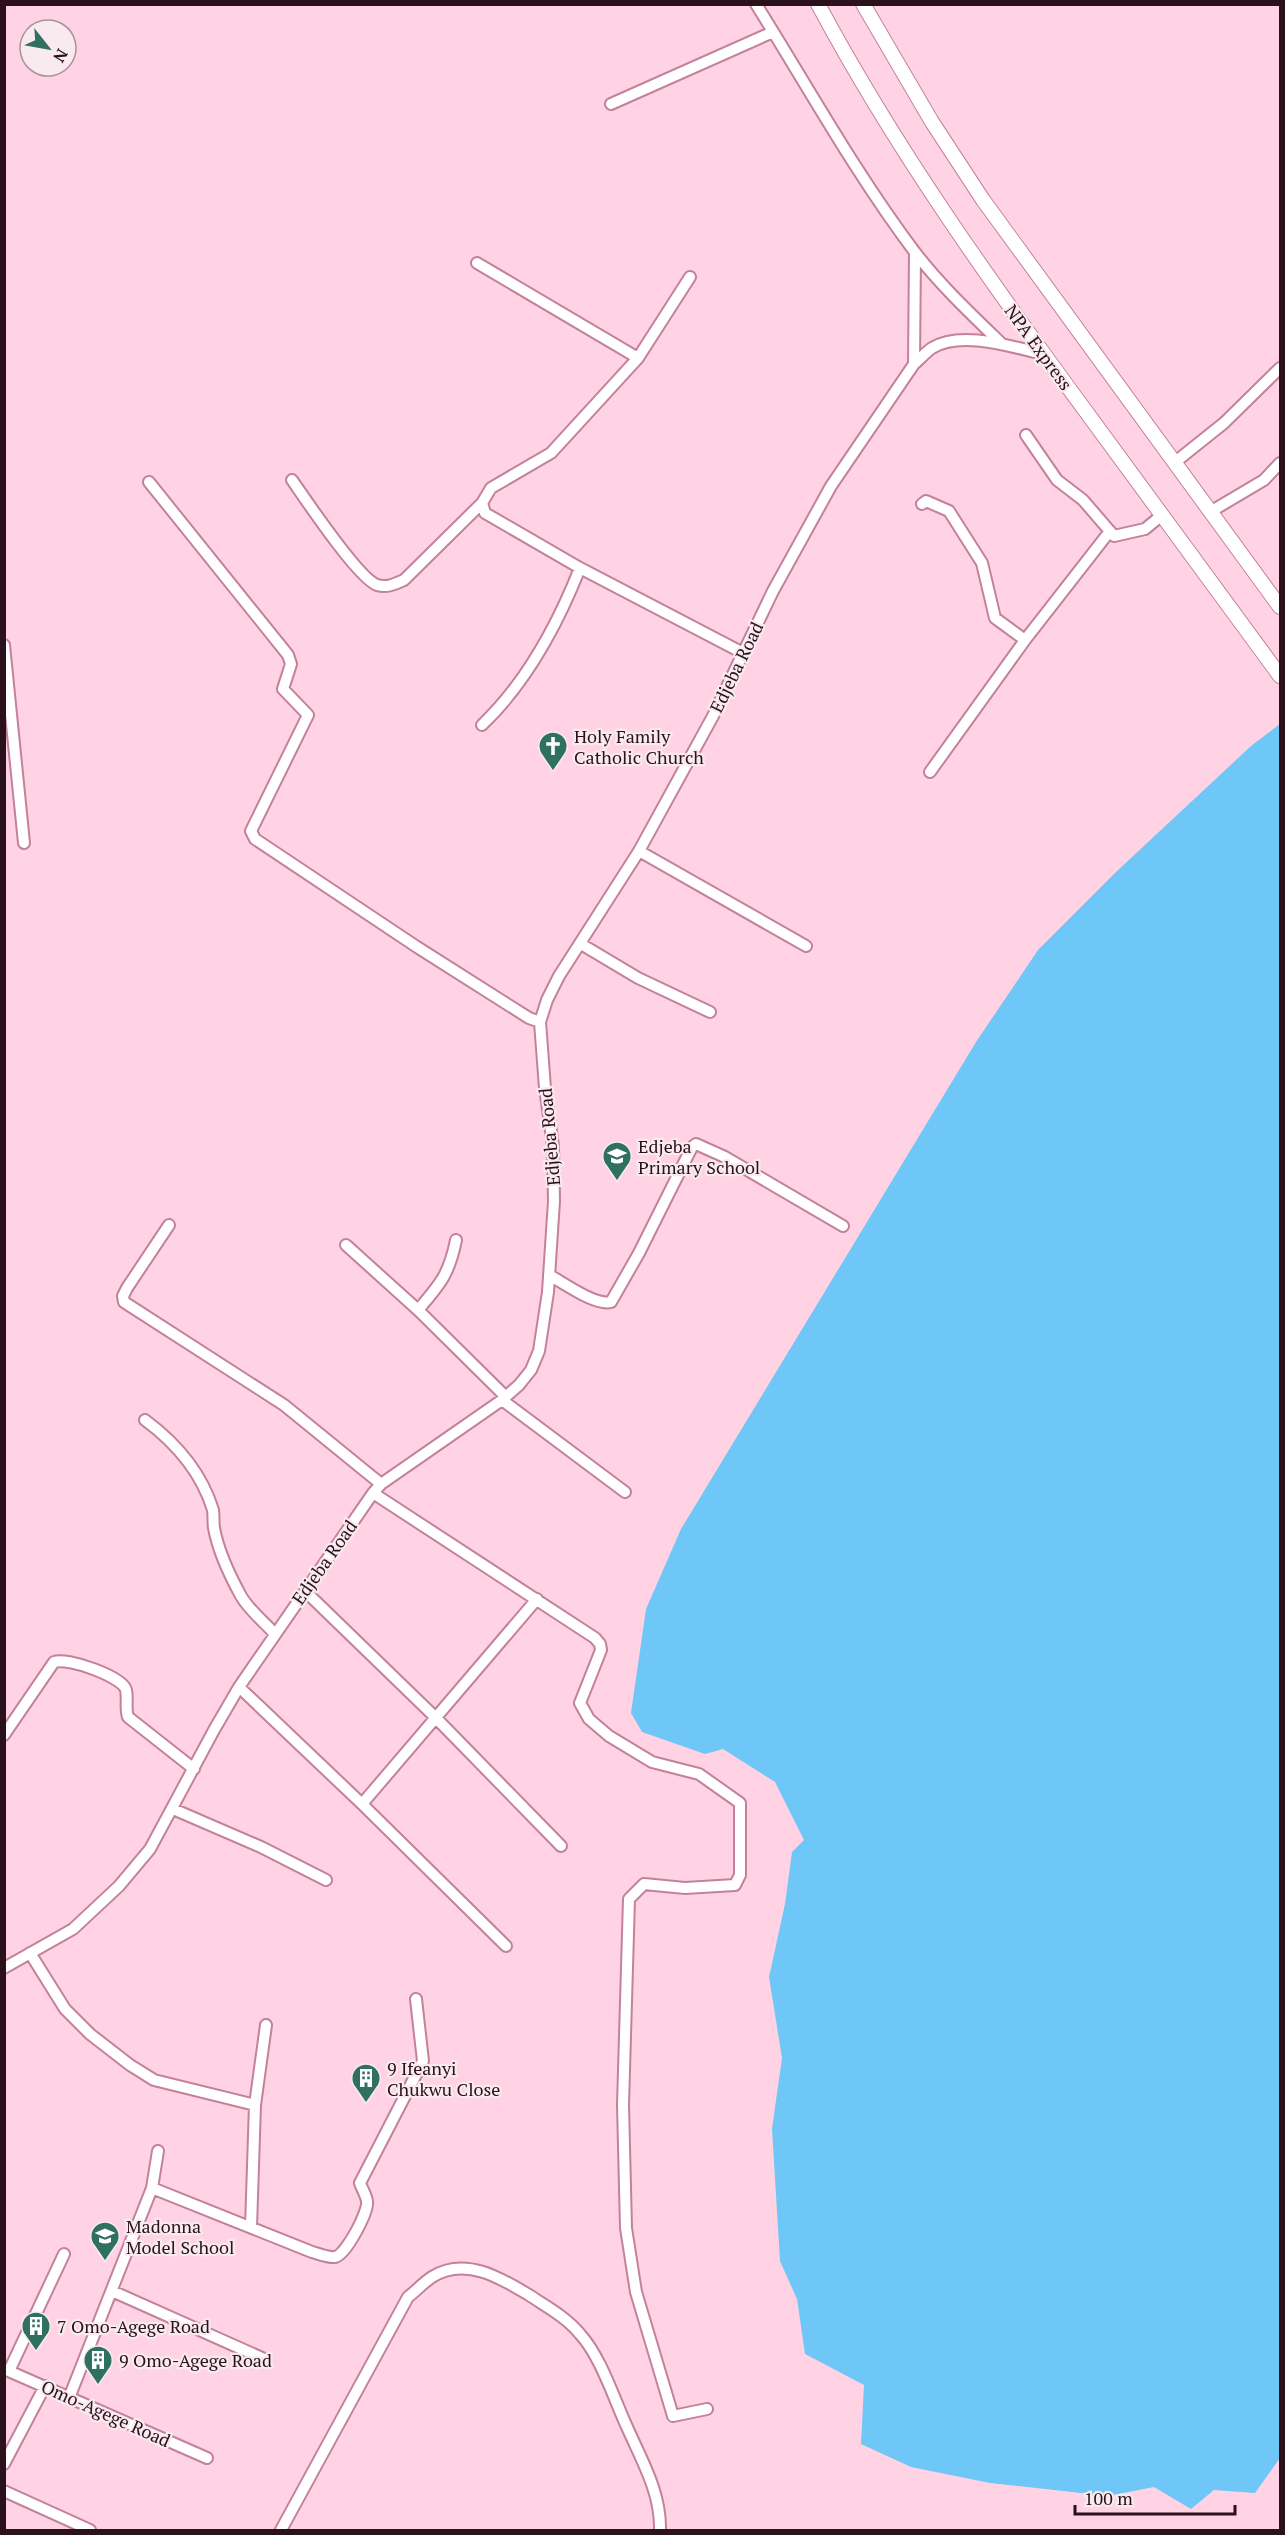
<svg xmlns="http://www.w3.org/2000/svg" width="1285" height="2535" font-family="'PT Serif',serif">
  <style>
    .water { fill: #6ec7f6 }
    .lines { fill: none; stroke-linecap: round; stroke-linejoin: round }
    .minor-casing { stroke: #c3819c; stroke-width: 14 }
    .major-casing { stroke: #c3819c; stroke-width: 16 }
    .minor { stroke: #fff; stroke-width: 10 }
    .major { stroke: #fff; stroke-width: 14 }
    .labels { text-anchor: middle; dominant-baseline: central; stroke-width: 4.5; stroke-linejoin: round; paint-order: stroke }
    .street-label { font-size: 18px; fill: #2a111c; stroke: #f9eaef }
    .poi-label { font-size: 18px; fill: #2a111c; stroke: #f9eaef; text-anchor: start }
  </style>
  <rect width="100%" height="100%" fill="#ffd3e4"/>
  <path class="water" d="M 1280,724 L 1280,2458 L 1255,2493 L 1214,2490 L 1191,2509 L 1154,2487 L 1108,2496 L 990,2483 L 911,2467 L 861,2444 L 864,2385 L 805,2354 L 797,2299 L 780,2261 L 772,2129 L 782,2058 L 769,1977 L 785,1904 L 792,1852 L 804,1840 L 775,1782 L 723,1749 L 705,1754 L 642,1732 L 631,1713 L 646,1609 L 681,1529 L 976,1042 L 1038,950 L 1116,872 L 1251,746 Z"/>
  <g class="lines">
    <g class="minor-casing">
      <path id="minor" d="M 756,4 C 808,87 856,174 914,251 C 940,285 972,315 1002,344
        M 611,104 L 773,32
        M 477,263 L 638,358 L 551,453 L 491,488 L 482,503 L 485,513 L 580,568 L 743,653
        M 638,358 L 690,277
        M 914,364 L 915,252
        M 1026,435 L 1057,480 L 1083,500 L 1114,536 L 1145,529 L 1162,515
        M 1174,463 L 1224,423 L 1280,368
        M 292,480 C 306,500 358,578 377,585 C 387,588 395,584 404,580 L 482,503
        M 149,482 L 288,655 L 291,664 L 283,689 L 308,715 L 251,831 L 255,839 L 417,947 L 529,1018 L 540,1022
        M 922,504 L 926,501 L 949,511 L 982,563 L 995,618 L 1025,640 L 1110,531
        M 1210,512 L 1264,480 L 1280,463
        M 4,645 L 24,843
        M 482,725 C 527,682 557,626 580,568
        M 930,772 L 1025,640
        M 639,851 L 806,946
        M 581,944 L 638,978 L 710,1012
        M 169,1225 L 127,1288 L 123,1296 L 124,1302 L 284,1405 L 381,1484
        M 346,1245 L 418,1310 L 506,1397
        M 549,1275 C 564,1283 595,1306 611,1302 L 639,1253 L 692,1147 L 696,1144 L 725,1157 L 843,1226
        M 418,1310 C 440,1284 449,1275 456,1240
        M 502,1400 L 625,1492
        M 145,1420 C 176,1443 201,1471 213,1510 C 214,1516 213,1522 214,1528 C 218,1550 230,1576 241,1596 C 249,1610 264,1622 274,1633
        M 373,1493 L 595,1638 L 600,1644 L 601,1650 L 580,1703 L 589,1719 L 609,1736 L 652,1762 L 699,1774 L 740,1803 L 740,1875 L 735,1885 L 685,1888 L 644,1884 L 629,1899 L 623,2105 L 626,2228 L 636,2292 L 673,2416 L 707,2409
        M 305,1591 L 435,1717 L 561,1846
        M 239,1687 L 362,1804 L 506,1946
        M 4,1735 L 54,1662 C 68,1657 123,1677 126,1690 C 128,1698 125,1708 128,1717 L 194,1769
        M 362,1804 L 537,1599
        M 173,1809 L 261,1847 L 326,1880
        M 30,1953 L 65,2009 L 90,2034 L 130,2065 L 154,2080 L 255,2105
        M 4,1968 L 73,1929 L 119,1886 L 150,1849 L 214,1730 L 239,1687 L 373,1493 L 381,1484 L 502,1400 L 519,1385 L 531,1370 L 539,1351 L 548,1292 L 554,1201 L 553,1146 L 545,1088 L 540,1022 L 547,1000 L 559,976 L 639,851 L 713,716 L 773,591 L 831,486 L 914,364 C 920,359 926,352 932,348 C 961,330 1012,347 1043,354
        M 152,2188 L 312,2252 C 319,2254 329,2258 335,2257 C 346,2255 369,2211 367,2201 C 366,2195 362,2189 360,2183 L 423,2061 L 416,1999
        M 251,2227 L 255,2105 L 266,2025
        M 112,2291 L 262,2358
        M 4,2369 L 207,2458
        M 9,2371 L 64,2254
        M 69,2398 L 152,2188 L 158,2151
        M 4,2464 L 45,2386
        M 4,2491 L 90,2530
        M 281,2530 L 408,2297 C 416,2291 424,2282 432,2277 C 465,2256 501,2278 529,2295 C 547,2307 566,2317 580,2334 C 601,2357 614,2399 627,2427 C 642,2461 661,2493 660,2530"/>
    </g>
    <g class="major-casing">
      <path id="major" d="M 818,4 C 896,150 992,284 1090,417 C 1153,503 1217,590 1280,676
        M 863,4 L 932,122 L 983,200 L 1280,607"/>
    </g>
    <use href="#minor" class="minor"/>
    <use href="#major" class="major"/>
  </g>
  <defs>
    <g id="church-pin" transform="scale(1.5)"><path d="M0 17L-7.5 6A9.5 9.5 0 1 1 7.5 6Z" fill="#30705f" stroke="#f9eaef"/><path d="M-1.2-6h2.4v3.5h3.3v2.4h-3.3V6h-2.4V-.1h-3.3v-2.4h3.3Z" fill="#fff"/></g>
    <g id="school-pin" transform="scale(1.5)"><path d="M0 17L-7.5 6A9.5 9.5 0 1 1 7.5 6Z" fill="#30705f" stroke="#f9eaef"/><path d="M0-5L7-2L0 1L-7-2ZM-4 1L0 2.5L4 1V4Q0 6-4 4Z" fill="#fff"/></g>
    <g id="building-pin" transform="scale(1.5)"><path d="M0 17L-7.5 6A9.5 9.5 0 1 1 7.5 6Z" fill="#30705f" stroke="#f9eaef"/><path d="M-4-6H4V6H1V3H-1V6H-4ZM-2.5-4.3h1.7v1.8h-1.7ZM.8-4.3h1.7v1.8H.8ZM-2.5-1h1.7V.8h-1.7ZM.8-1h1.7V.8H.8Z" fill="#fff"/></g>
  </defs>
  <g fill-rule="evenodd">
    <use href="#church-pin" x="553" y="746"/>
    <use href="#school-pin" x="617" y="1156"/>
    <use href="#building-pin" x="366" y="2078"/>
    <use href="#school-pin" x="105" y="2236"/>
    <use href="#building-pin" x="36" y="2326"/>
    <use href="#building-pin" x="98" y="2360"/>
  </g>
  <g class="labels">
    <g class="street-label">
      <text transform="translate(1039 347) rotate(54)">NPA Express</text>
      <text transform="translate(736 667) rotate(-64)">Edjeba Road</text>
      <text transform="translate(549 1137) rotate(-95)">Edjeba Road</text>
      <text transform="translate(324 1562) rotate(-55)">Edjeba Road</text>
      <text transform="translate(106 2413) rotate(24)">Omo-Agege Road</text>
    </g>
    <g class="poi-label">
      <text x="574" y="736">Holy Family<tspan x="574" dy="21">Catholic Church</tspan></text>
      <text x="638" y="1146">Edjeba<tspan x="638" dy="21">Primary School</tspan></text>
      <text x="387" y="2068">9 Ifeanyi<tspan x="387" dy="21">Chukwu Close</tspan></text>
      <text x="126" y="2226">Madonna<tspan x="126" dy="21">Model School</tspan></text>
      <text x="57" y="2326">7 Omo-Agege Road</text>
      <text x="119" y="2360">9 Omo-Agege Road</text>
    </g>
  </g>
  <rect width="1285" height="2535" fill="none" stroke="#2a111c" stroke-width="12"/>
  <g transform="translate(48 48) rotate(121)"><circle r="28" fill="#f9eaef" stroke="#a6939b" stroke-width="1.5"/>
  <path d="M0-4.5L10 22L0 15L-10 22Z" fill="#30705f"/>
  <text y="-9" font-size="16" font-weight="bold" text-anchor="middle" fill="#2a111c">N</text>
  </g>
  <path d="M1075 2505v9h160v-9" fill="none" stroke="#2a111c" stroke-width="3"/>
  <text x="1084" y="2505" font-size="18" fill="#2a111c" stroke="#f9eaef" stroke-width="4.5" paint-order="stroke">100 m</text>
</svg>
